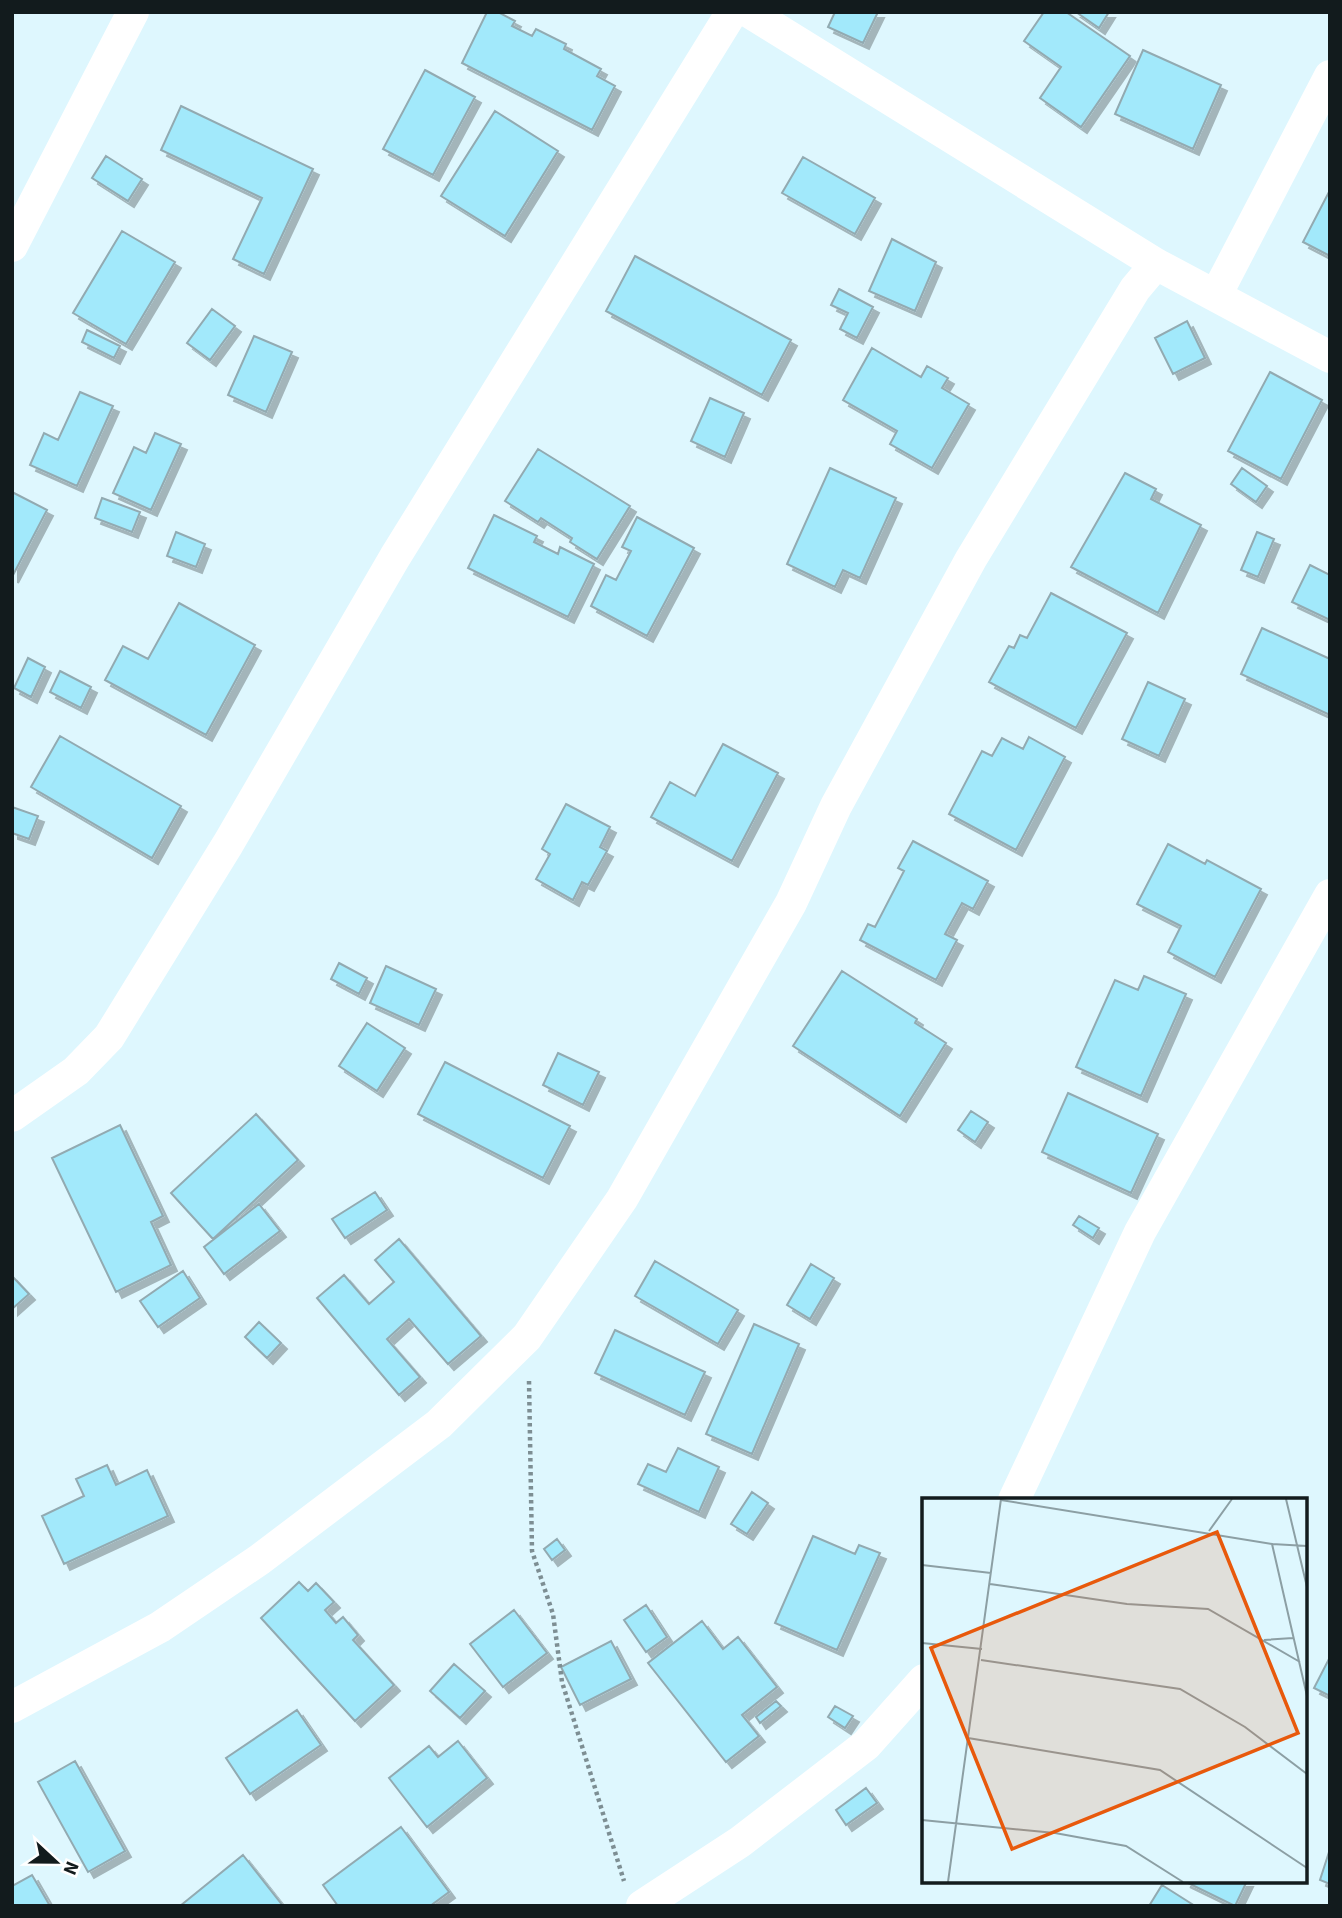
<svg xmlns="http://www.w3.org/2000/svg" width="1342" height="1918" font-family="'Source Sans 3',sans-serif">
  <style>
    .building { fill: #a2e9fb; stroke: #92aab1; stroke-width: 2; filter: url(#shadow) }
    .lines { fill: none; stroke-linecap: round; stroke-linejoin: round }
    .path { stroke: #7d8e93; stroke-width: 4.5; stroke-dasharray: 3.5 3.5; stroke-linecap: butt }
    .minor { stroke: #fff; stroke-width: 32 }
    .inset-road { fill: none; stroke: #8c9fa4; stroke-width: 2 }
    .view { fill: #e8590c; fill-opacity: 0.15; stroke: #e8590c; stroke-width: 3.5 }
    .inset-edge { fill: none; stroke: #121b1d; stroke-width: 3.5 }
  </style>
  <defs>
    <filter id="shadow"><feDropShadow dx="6" dy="6" stdDeviation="0" flood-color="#0004"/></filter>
  </defs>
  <rect width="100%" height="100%" fill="#def7fe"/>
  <path class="building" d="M 487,12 L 498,12 L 515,21 L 512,26 L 532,36 L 536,29 L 566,44 L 564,49 L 601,69 L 597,76 L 615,86 L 592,130 L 462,63 Z
    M 835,12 L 878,12 L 863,43 L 828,27 Z
    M 1044,12 L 1066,12 L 1130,56 L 1081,127 L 1040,98 L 1061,67 L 1024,41 Z
    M 1076,12 L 1109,12 L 1099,28 Z
    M 1143,50 L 1221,85 L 1193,149 L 1115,114 Z
    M 425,70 L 475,97 L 433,175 L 383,149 Z
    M 181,106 L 313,169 L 264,274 L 233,259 L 262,198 L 161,150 Z
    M 495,111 L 558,151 L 505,236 L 441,196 Z
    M 106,156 L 142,179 L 128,201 L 92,178 Z
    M 803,157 L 875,198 L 855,234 L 782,193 Z
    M 1330,190 L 1330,256 L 1303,242 Z
    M 122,231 L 175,262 L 126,344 L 73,313 Z
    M 892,239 L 936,262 L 915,311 L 869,291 Z
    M 635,256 L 791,340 L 762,395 L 606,311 Z
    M 839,289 L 873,307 L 857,338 L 840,329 L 848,313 L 831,305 Z
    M 212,309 L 235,326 L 210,360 L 187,343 Z
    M 1187,321 L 1205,358 L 1173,374 L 1155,338 Z
    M 87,330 L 120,346 L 114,358 L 82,342 Z
    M 254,336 L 292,352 L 266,412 L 228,395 Z
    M 872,348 L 921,377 L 927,366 L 948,378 L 942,388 L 969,404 L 932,468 L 890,444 L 897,431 L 843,400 Z
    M 1270,372 L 1322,400 L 1281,479 L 1228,451 Z
    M 80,392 L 113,406 L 77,486 L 30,465 L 44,433 L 58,440 Z
    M 710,398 L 744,413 L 725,457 L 691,441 Z
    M 155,433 L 181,444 L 151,510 L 113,493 L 134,447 L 146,453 Z
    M 538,449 L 630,506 L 597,559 L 570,542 L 572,538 L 541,518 L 538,522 L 505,501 Z
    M 830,468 L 896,498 L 860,578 L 843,570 L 835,587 L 787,564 Z
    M 1242,468 L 1267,486 L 1256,502 L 1231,484 Z
    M 1125,473 L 1156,489 L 1151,499 L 1201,525 L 1158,613 L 1071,567 Z
    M 12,492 L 47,510 L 12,577 Z
    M 102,498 L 140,512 L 132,532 L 95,518 Z
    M 494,515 L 537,536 L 534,542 L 558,554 L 560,547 L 594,564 L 568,617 L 468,568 Z
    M 637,517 L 694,548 L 647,636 L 591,606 L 606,575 L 616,580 L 631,551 L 622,547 Z
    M 176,532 L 205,544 L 196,567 L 167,556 Z
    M 1257,532 L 1274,539 L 1258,577 L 1241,570 Z
    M 1310,565 L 1330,575 L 1330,620 L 1292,602 Z
    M 1051,593 L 1127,633 L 1076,728 L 989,682 L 1009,646 L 1014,648 L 1020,635 L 1027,638 Z
    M 179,603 L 255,645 L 206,735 L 105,680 L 123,646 L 148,659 Z
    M 1262,628 L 1330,659 L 1330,715 L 1241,674 Z
    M 28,658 L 45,667 L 31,697 L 14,688 Z
    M 60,671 L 91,687 L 81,708 L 50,692 Z
    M 1148,682 L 1185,699 L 1159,756 L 1122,739 Z
    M 60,736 L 181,806 L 152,858 L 31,787 Z
    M 1029,737 L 1065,757 L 1016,850 L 949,814 L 982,751 L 992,756 L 1002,738 L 1023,749 Z
    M 723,744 L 778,773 L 732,861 L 651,817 L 670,782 L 695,796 Z
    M 566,804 L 610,827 L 600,847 L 607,851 L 588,885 L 582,882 L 573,900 L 536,879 L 550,854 L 542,849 Z
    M 12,807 L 38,816 L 29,839 L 12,833 Z
    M 913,841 L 988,881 L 973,909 L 962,903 L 945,934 L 957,940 L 936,980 L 860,940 L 868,924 L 875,927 L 904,871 L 898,868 Z
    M 1168,844 L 1205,864 L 1207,860 L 1261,889 L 1215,977 L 1168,952 L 1181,926 L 1137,904 Z
    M 339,963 L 367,978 L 359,994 L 331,979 Z
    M 386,966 L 436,989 L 419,1025 L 370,1003 Z
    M 842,971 L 917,1019 L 915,1023 L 946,1043 L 900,1116 L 793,1046 Z
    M 1144,976 L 1186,994 L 1141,1096 L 1076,1067 L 1115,980 L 1138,990 Z
    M 367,1023 L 405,1048 L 377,1091 L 339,1066 Z
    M 558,1053 L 599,1072 L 583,1105 L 543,1085 Z
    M 445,1062 L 570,1126 L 543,1178 L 418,1114 Z
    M 1068,1093 L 1158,1134 L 1131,1193 L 1042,1152 Z
    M 971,1111 L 988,1122 L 975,1142 L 958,1130 Z
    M 256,1114 L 298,1160 L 213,1239 L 171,1193 Z
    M 120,1125 L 163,1216 L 151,1222 L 171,1265 L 116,1292 L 52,1158 Z
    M 375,1192 L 387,1210 L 345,1238 L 332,1219 Z
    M 259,1204 L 280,1231 L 224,1274 L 204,1247 Z
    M 1079,1216 L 1099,1228 L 1093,1238 L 1073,1225 Z
    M 399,1239 L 481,1336 L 448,1364 L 409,1319 L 387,1339 L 420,1377 L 399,1395 L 317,1298 L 344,1275 L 369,1304 L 394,1282 L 375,1260 Z
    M 655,1261 L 738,1310 L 718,1344 L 635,1296 Z
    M 811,1264 L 834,1278 L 810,1319 L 787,1305 Z
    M 183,1271 L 200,1298 L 158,1327 L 140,1301 Z
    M 12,1276 L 29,1294 L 12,1309 Z
    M 259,1322 L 281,1343 L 267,1358 L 245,1337 Z
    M 754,1324 L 799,1344 L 752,1454 L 706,1434 Z
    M 615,1330 L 705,1372 L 685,1415 L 595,1373 Z
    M 678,1448 L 719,1467 L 699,1512 L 638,1484 L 648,1464 L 666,1472 Z
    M 107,1465 L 116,1485 L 147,1470 L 168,1516 L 64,1564 L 42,1516 L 84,1496 L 76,1479 Z
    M 752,1492 L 768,1503 L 747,1534 L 731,1524 Z
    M 813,1536 L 855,1554 L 859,1545 L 880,1553 L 837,1650 L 775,1623 Z
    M 557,1539 L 565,1550 L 552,1560 L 544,1549 Z
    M 299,1582 L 308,1591 L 316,1583 L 334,1602 L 325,1610 L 336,1623 L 343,1617 L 358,1635 L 353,1640 L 394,1685 L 355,1721 L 261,1618 Z
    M 646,1605 L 667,1637 L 646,1652 L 624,1620 Z
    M 514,1610 L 547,1653 L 503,1687 L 470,1644 Z
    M 702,1621 L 723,1649 L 738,1637 L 777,1687 L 742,1715 L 759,1736 L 726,1762 L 648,1663 Z
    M 611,1641 L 631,1679 L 580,1705 L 561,1667 Z
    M 1330,1657 L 1330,1696 L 1314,1688 Z
    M 454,1664 L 485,1691 L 460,1718 L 430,1691 Z
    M 776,1701 L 781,1706 L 760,1723 L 756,1717 Z
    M 835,1706 L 853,1716 L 845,1728 L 828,1717 Z
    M 297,1710 L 321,1745 L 250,1794 L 226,1758 Z
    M 458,1741 L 487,1778 L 427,1827 L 389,1778 L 429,1746 L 438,1757 Z
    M 75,1761 L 125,1851 L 88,1872 L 38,1782 Z
    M 866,1788 L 877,1803 L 846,1825 L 836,1810 Z
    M 401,1827 L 449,1892 L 430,1906 L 338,1906 L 323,1885 Z
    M 1329,1852 L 1330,1852 L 1330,1884 L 1320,1880 Z
    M 243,1855 L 283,1906 L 180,1906 Z
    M 32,1875 L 50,1906 L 12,1906 L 12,1886 Z
    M 1184,1881 L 1247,1881 L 1235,1906 Z
    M 1162,1885 L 1195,1906 L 1149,1906 Z"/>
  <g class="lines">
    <path class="path" d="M 529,1381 L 532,1551 L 553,1614 L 562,1682 L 624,1881"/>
    <path class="minor" d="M 749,12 L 1156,264 L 1330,357
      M 12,246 L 133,12
      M 1216,295 L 1330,76
      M 12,1116 L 76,1071 L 109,1037 L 228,844 L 395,557 L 732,12
      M 1014,1500 L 1140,1232 L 1330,895
      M 12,1707 L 160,1627 L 259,1560 L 439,1424 L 527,1337 L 622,1199 L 791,903 L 836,806 L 971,559 L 1135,289 L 1156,264
      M 642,1906 L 740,1842 L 866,1745 L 924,1680"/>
  </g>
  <g transform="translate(922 1498)">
    <rect width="385" height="385" fill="#def7fe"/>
    <path class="inset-road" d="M 364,1 L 385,89M 79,2 L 350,46 L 385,198M 287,33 L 310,1M 350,46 L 385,48M 0,67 L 69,75M 68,86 L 205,106 L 286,111 L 378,164M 342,142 L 371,140M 0,145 L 60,151M 59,162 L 258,191 L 323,229 L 385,276M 46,240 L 238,272 L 385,370M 0,322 L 133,335 L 204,348 L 261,384M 26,384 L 79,1"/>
    <path class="view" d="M 295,34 L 376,235 L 90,351 L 9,150 Z"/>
    <rect width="385" height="385" class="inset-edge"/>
  </g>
  <rect width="1342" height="1918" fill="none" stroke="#121b1d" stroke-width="28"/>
  <g transform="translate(56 1862) rotate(112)" stroke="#ffffff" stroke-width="5" paint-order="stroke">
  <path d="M0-5L12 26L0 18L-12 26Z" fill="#121b1d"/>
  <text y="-10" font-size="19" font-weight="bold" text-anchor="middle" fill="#121b1d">N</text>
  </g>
</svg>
